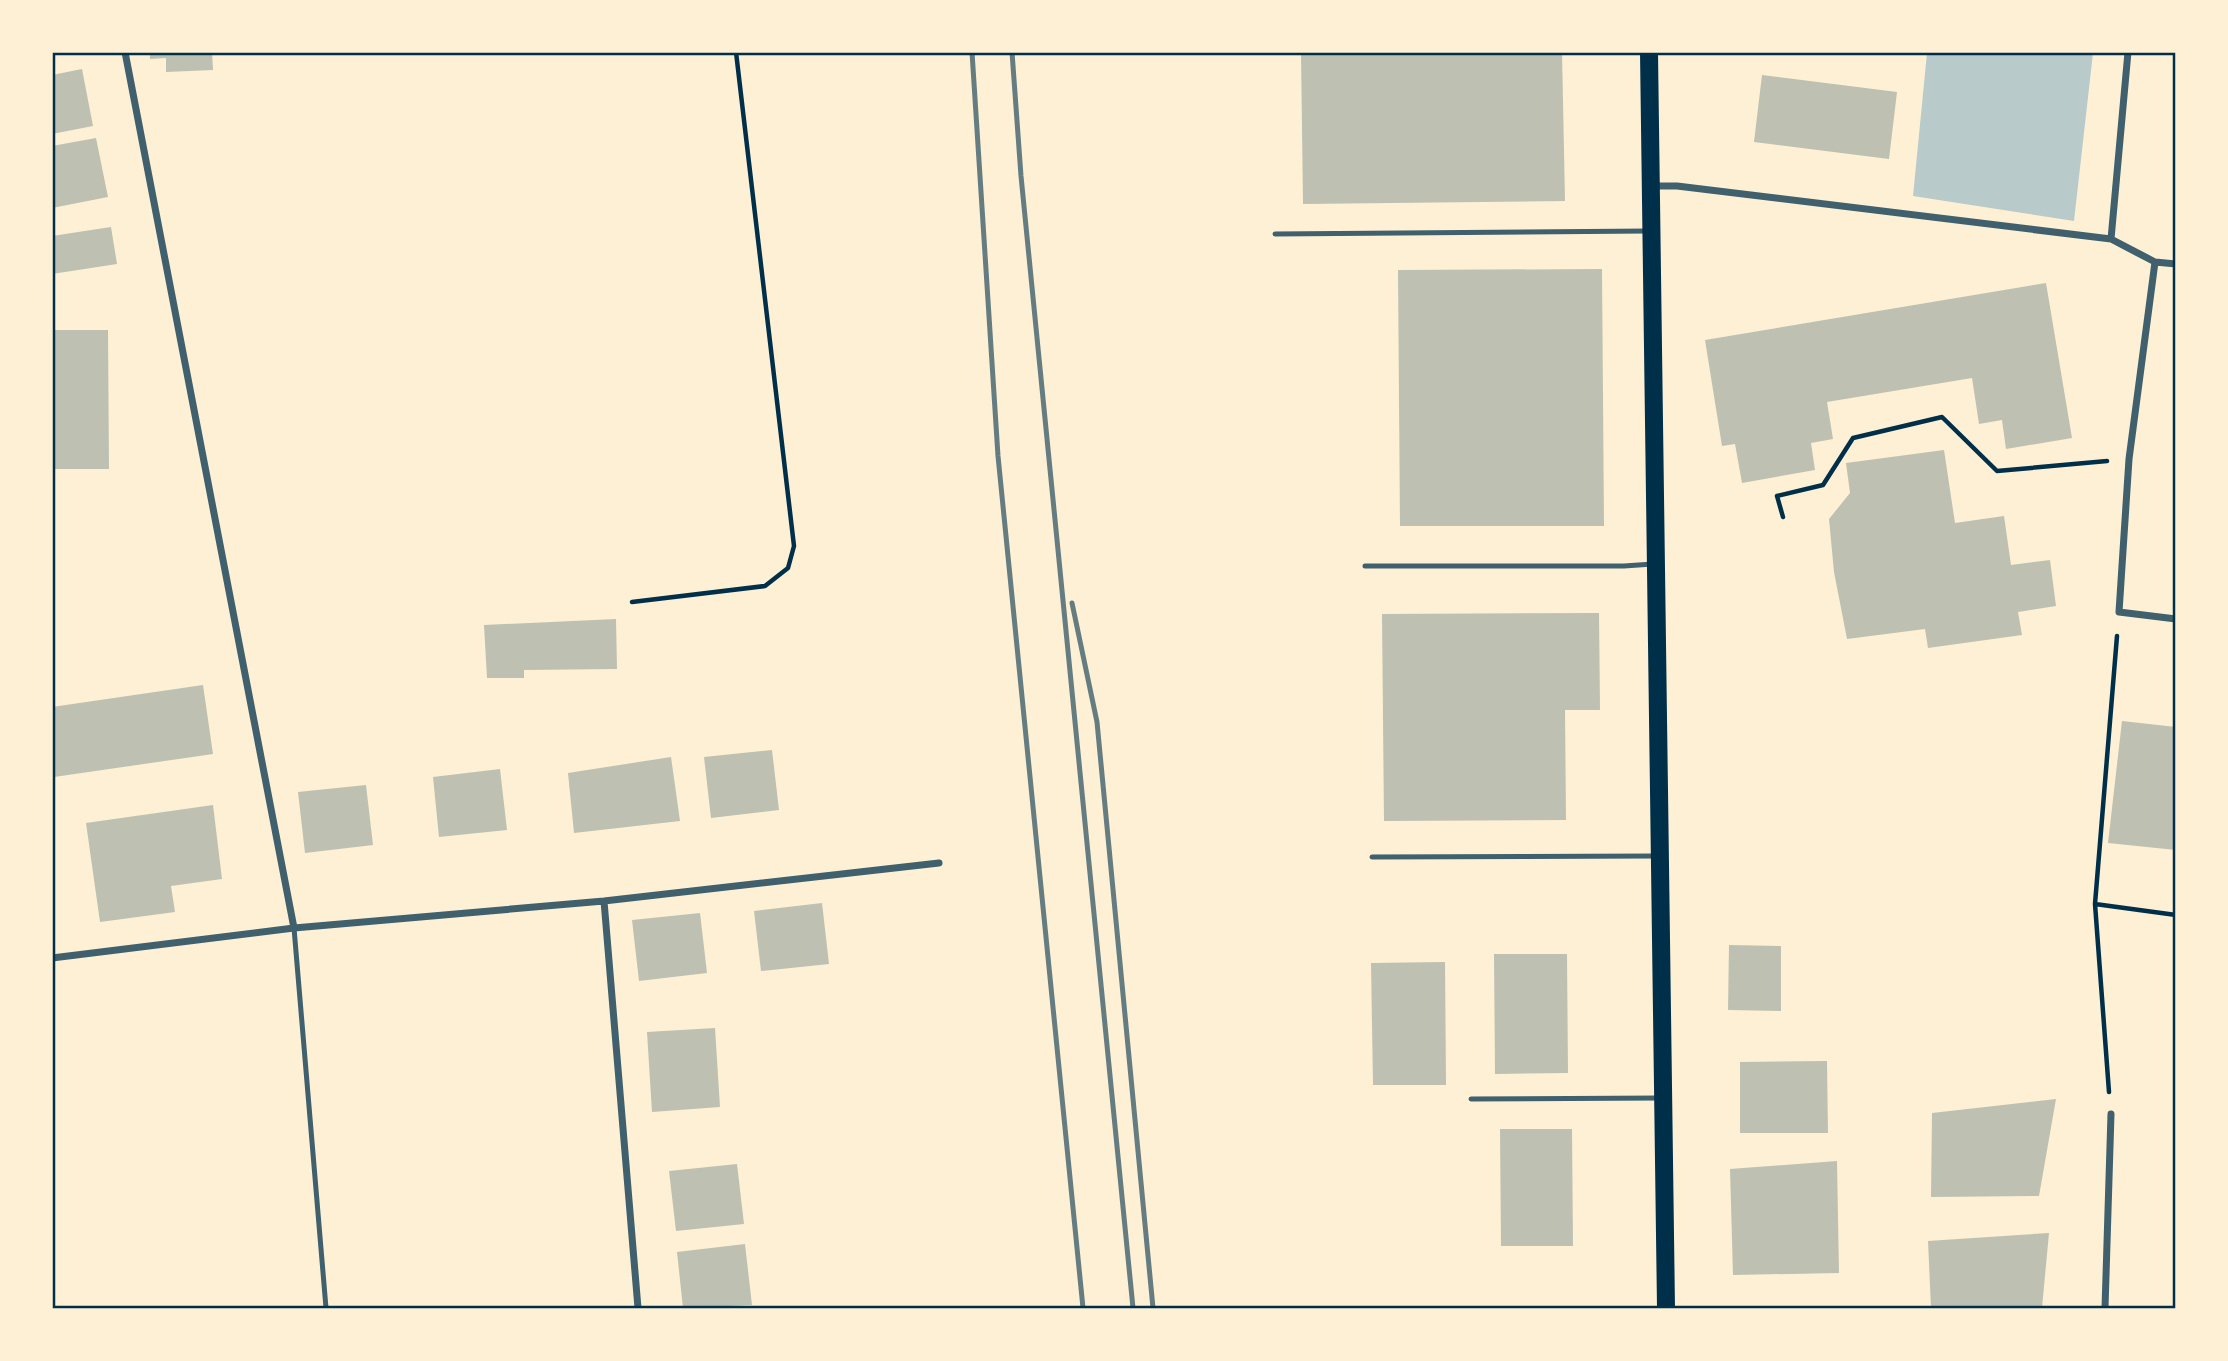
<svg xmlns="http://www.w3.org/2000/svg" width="2228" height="1361" font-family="Manrope,sans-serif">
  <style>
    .green { fill: #b9caca }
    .building { fill: #bec0b2 }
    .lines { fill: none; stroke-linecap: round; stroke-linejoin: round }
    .path { stroke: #003049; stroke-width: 4.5 }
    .service { stroke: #3f606c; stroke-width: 5 }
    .minor { stroke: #3f606c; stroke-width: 7 }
    .primary { stroke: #003049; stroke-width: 18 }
    .rail { stroke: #657d81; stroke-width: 5 }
    .neatline { fill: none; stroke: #003049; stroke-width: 2.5 }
  </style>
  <rect width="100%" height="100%" fill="#fdf0d5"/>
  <path class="green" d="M 1927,53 L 2093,53 L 2074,221 L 1913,196 Z"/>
  <path class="building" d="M 150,52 L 212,52 L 213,70 L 166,72 L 166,58 L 150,59 Z
    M 1301,52 L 1562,52 L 1565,201 L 1303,204 Z
    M 82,69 L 93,126 L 52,134 L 52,75 Z
    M 1762,75 L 1897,92 L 1889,159 L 1754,142 Z
    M 96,138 L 108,197 L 52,208 L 52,146 Z
    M 111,227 L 117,264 L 52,274 L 52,236 Z
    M 1602,269 L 1604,526 L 1400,526 L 1398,270 Z
    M 2046,283 L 2072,438 L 2006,449 L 2002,420 L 1979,424 L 1972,378 L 1827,402 L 1833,439 L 1811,443 L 1815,470 L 1742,483 L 1735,444 L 1722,446 L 1705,340 Z
    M 52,330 L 108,330 L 109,469 L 52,469 Z
    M 1944,450 L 1955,523 L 2004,516 L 2011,565 L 2050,560 L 2056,606 L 2018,612 L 2022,635 L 1928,648 L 1925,629 L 1847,639 L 1834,572 L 1829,519 L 1850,493 L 1846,463 Z
    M 1599,613 L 1600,710 L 1565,710 L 1566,820 L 1384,821 L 1382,614 Z
    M 616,619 L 617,669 L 524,670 L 524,678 L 487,678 L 484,625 Z
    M 203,685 L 213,754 L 54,777 L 52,707 Z
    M 2122,721 L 2176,727 L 2176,850 L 2108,843 Z
    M 772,750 L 779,810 L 711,818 L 704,757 Z
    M 671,757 L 680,821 L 574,833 L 568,773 Z
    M 500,769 L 507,830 L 439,837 L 433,777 Z
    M 366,785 L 373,845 L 305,853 L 298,792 Z
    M 213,805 L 222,879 L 171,886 L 175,912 L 100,922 L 86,823 Z
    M 822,903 L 829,964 L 761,971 L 754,911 Z
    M 700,913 L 707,973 L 639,981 L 632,920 Z
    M 1729,945 L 1781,946 L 1781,1011 L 1728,1010 Z
    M 1494,954 L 1567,954 L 1568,1073 L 1495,1074 Z
    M 1445,962 L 1446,1085 L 1373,1085 L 1371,963 Z
    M 715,1028 L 720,1107 L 652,1112 L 647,1032 Z
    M 1827,1061 L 1828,1133 L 1740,1133 L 1740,1062 Z
    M 2056,1099 L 2039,1196 L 1931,1197 L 1932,1113 Z
    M 1500,1129 L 1572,1129 L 1573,1246 L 1501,1246 Z
    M 1837,1161 L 1839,1273 L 1733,1275 L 1730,1169 Z
    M 737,1164 L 744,1224 L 676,1231 L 669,1171 Z
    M 2049,1233 L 2042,1308 L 1931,1308 L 1928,1241 Z
    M 745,1244 L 752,1305 L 683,1308 L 677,1252 Z"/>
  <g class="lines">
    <path class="path" d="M 1783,517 L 1777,496 L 1823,485 L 1853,438 L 1942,417 L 1997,471 L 2107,461
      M 632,602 L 765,586 L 788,568 L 794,546 L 736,52
      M 2095,904 L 2117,636
      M 2109,1092 L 2095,904 L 2176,915"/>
    <path class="service" d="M 1275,234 L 1648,231
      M 1365,566 L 1624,566 L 1653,564
      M 1372,857 L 1656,856
      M 294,928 L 326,1308
      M 1471,1099 L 1660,1098"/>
    <path class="minor" d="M 125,52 L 294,928
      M 1652,186 L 1677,186 L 2111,239 L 2155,262 L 2176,264
      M 2111,239 L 2128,52
      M 2155,262 L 2129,459 L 2119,612 L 2176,619
      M 604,901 L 638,1308
      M 52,958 L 294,928 L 604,901 L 939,863
      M 2105,1308 L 2111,1114"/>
    <path class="primary" d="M 1649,52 L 1666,1308"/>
    <path class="rail" d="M 972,52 L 998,456 L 1083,1308
      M 1012,52 L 1021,176 L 1133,1308
      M 1072,603 L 1097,722 L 1153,1308"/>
  </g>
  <rect width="2228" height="1361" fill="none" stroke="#fdf0d5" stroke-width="108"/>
  <rect x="54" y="54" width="2120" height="1253" class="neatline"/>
</svg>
